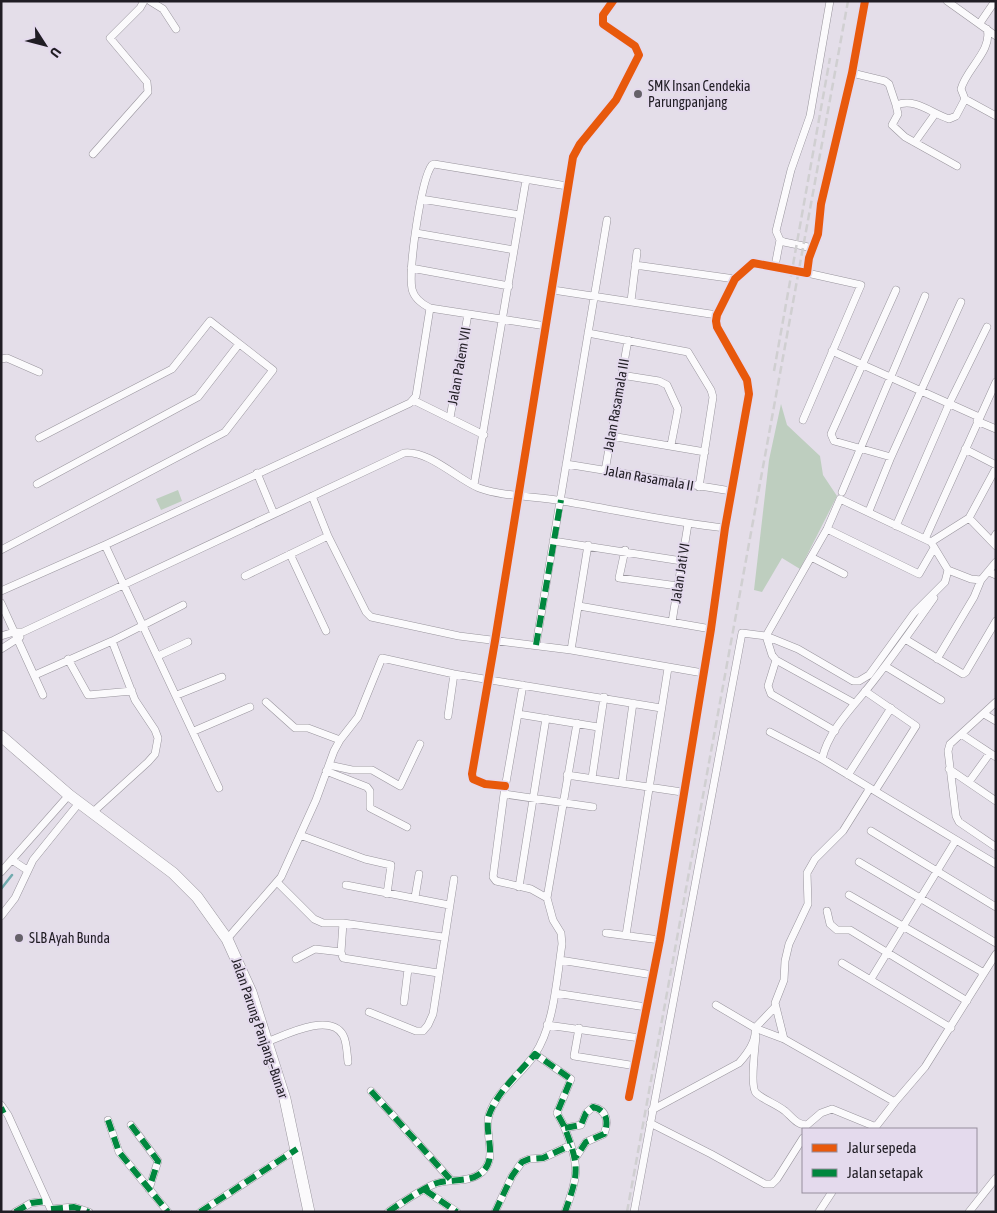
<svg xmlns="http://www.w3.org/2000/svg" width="997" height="1213" font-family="'Asap Condensed',sans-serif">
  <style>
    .green { fill: #becebf }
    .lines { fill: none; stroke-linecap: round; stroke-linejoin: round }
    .stream { stroke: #70aaae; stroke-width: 2.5 }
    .street-casing { stroke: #99959d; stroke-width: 8 }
    .primary-casing { stroke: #99959d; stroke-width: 12 }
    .street { stroke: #fbfafc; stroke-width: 7 }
    .primary { stroke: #fbfafc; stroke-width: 11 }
    .rail { stroke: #d0cfd1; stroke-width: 2.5; stroke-dasharray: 8 4; stroke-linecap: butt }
    .quiet { stroke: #00873e; stroke-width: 6; stroke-dasharray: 12 6; stroke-linecap: butt }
    .cycleway-casing { stroke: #e4daed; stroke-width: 11 }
    .cycleway { stroke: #e8590c; stroke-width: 8 }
    .poi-dot { fill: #656169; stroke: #e4daed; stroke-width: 2 }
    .labels { text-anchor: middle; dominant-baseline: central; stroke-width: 4; stroke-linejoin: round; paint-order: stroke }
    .poi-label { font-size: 14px; fill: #201d24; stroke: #e4daed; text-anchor: start }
    .street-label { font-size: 14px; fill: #201d24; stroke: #e4daed }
  </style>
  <rect width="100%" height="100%" fill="#e4dee9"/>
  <path class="green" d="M 781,404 L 787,425 L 820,456 L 823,475 L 837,496 L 800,569 L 782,558 L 762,592 L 754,590 L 769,460 Z
    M 178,490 L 182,501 L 161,510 L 156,499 Z"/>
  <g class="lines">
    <path class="stream" d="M 1,889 L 12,875"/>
    <g class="street-casing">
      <path id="street" d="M 150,1 L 163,9 L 176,29
        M 947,1 L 996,36
        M 980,23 L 995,1
        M 987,29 C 993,50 966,69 961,89 L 965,99 L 996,116
        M 852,73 L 885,81 L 889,84 L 896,105
        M 915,142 L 935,114
        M 93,154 L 148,92 L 147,82 L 110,38 L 140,8 L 144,1
        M 957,166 L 905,137 L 892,125 L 898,114 L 896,105 C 916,98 929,112 949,119 L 956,116 L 965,99
        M 421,199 L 520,215
        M 416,233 L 514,250
        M 813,248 L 784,242 L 780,240 L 776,231 L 791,170 L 810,116 L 830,1
        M 635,265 L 735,279
        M 775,266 L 780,240
        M 411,268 L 509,286
        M 553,290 L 717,315
        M 631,301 L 637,252
        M 546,326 L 430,308 C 422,304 414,298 412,289 C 408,271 421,179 432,165 L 434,164 L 567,186
        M 588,333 L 688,352 L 711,390 L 713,397 L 699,487
        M 832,351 L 979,417
        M 1,359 L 7,358 L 39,372
        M 621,375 L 659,381 L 667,385 L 678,409 L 671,445
        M 413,400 L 484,435
        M 450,418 L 468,314
        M 803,420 L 861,285 L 807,273
        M 977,421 L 996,429
        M 611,436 L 705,452
        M 965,449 L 996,465
        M 891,457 L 961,302
        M 566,464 L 731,491
        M 605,471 L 628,340
        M 257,473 L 274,514
        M 37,484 L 198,397 L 239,344
        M 474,485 L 526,180
        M 842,492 L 925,296
        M 312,496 L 328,536 L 366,612 L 371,617 L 459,636 L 571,650 L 703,673
        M 869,511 L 891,457 L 834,441 L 831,434 L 896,290
        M 969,518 L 996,546
        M 896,526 L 949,404 L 987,327
        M 827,529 L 919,574 L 934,548
        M 925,539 L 996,382
        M 553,541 L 682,561
        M 992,541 L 996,534
        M 931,542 L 969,518 L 996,468
        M 105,545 L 219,788
        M 1,550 L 225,432 L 273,370 L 210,321 L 172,369 L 39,438
        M 625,550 L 619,578 L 678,586
        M 290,554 L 326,631
        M 811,557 L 844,574
        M 989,572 L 996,575
        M 245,576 L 328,536
        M 1,591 L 105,545 L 410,403 L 416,396 L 430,308
        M 1,603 L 43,695
        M 579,606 L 711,629
        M 672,622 L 688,524
        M 1,636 L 14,632 L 23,632 L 404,453 C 429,450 457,479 479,488 C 503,497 537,496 562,501 C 617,510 670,522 725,528
        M 905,639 L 963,674 L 966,672 L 996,621
        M 536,645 L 607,220
        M 1,649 L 20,637
        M 571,650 L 588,545
        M 158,656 L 188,642
        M 68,659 L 88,695 L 132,691
        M 937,659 L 974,597 L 981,580
        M 776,660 L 768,686 L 771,694 L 835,731
        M 885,666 L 941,700
        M 35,675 L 112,641 L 183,605
        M 865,691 L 916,726 L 875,791
        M 177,695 L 222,677
        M 266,702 L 295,728 L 308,728 L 340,740
        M 996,702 L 950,744 L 948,751 L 956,816 L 959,822 L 996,847
        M 854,703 L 776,660 L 772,655 L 766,636 L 827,529 L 840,499 L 931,542 L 948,570
        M 518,714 L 598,727
        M 984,714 L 996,721
        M 448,716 L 454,674
        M 194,731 L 250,707
        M 770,732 L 822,759 L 996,864
        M 961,734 L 996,757
        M 822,759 C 829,728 857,703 875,679 C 896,652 915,625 934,598
        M 329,765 L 352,770 L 372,770 L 400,786 L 420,744
        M 949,769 L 996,801
        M 326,771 L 367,787 L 370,791 L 370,808 L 407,827
        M 567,775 L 682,792
        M 848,775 L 891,708
        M 592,778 L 604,697
        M 622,782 L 633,703
        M 969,782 L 990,753
        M 505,786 L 485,784 L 473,779 L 472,774 L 495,641 L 573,157 L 580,144 L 616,100 L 639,55 L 635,46 L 603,24 L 603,15 L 613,1
        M 504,794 L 593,807
        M 92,813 L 148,762 L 155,754 L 158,738 L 155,730 L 135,700 L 112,641
        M 871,831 L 996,907
        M 300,835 L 365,859 L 391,865 L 387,894
        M 12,860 L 27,870
        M 859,862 L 996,943
        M 1,872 L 69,795
        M 278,883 L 314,919 L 323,923 L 343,923 L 443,937
        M 346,885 L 449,905
        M 519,887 L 546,718
        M 849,895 L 984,973
        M 415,897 L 419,874
        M 547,898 L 577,723
        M 827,911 L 830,924 L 837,930 L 850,930 L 967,1001
        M 1,916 L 15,898 L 33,860 L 79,803
        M 343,923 L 341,952 L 343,958 L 438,973
        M 606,933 L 660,940
        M 626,935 L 668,668
        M 227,939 L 281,877 L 316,800 L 334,751 L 340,740 L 358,717 L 382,658 L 454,674 L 661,708
        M 296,959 L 315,949 L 341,952
        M 560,960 L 653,975
        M 842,963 L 951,1028
        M 871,979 L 956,840
        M 555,993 L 646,1007
        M 404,1002 L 408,969
        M 716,1005 L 755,1028 L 784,1039 L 895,1102
        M 369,1012 L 416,1031 L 423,1031 L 428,1025 L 433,1014 L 454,879
        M 547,1025 L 640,1038
        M 579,1028 L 574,1056 L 636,1066
        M 756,1036 C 755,1047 750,1087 756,1093 C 764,1100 776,1104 785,1111 C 793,1118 797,1125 807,1125 L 821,1113 L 832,1109 L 876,1127
        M 784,1039 L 775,1003 L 784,980 L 785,961 L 789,944 L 808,904 L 807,873 L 815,859 L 843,831 L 870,788
        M 267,1042 C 285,1035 330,1012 343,1035 C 347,1042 347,1054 348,1062
        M 535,1054 L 571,1079 L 557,1113 C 560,1119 564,1125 566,1131 C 580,1168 578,1175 565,1212
        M 371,1091 L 450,1179
        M 629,1097 L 660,940 L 711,629 L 725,528 L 749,394 L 747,380 L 717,327 L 716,321 L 717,315 L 735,279 L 753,263 L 807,273 L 809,258 L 818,234 L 821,204 L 852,73 L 865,1
        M 1,1105 L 8,1115 L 52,1212
        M 652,1110 L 739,1063 C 748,1053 757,1041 755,1028 L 775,1007
        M 108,1120 L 119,1152 L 168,1212
        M 650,1123 L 711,1154 L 765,1184 L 772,1184 L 777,1179 L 803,1138
        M 131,1125 L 158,1161 L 149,1189
        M 565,1128 L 581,1125 L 586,1113 L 593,1107 C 607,1110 609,1122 604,1134 L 586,1142 L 576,1157
        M 874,1129 L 895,1102 L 925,1067 L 996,954
        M 425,1190 L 457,1212
        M 51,1209 L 74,1207 L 89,1212
        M 15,1212 L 31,1203 L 47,1201
        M 200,1212 L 297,1149
        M 388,1212 C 403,1202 421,1189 437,1183 C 450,1179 468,1182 478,1175 C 501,1161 483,1134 489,1115 C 497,1090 521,1075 535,1054 C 554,1026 557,977 562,944 L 561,933 L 553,920 L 547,898 L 531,889 L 496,881 L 493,877 L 504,794 L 523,685
        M 495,1212 L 512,1176 L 522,1162 L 529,1159 L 543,1158 L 571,1145
        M 634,1212 L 742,633 L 766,636 L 798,649 L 853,681 L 859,681 L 869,675 L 914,613 L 945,582 L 948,570 L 971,579 L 981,580 L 996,562
        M 819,1212 L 832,1192
        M 969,1212 L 996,1178"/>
    </g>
    <g class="primary-casing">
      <path id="primary" d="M 1,736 L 69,795 L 173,873 L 197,897 L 227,939 L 251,992 L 285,1099 L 309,1212"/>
    </g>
    <use href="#street" class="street"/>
    <use href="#primary" class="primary"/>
    <path class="rail" d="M 774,371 L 830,58
      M 627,1212 L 848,1"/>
    <path class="quiet" d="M 536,645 L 561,500
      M 371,1091 L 450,1179
      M 1,1111 L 5,1109
      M 108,1120 L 119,1152 L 168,1212
      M 131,1125 L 158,1161 L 149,1189
      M 565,1128 L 581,1125 L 586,1113 L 593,1107 C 607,1110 609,1122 604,1134 L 586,1142 L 576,1157
      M 425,1190 L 457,1212
      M 51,1209 L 74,1207 L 89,1212
      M 15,1212 L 31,1203 L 47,1201
      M 200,1212 L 297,1149
      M 388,1212 C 403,1202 421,1189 437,1183 C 450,1179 468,1182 478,1175 C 501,1161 483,1134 489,1115 C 497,1092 520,1072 535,1054 L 571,1079 L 557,1113 C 560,1119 564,1125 566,1131 C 580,1168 578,1175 565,1212
      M 495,1212 L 512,1176 L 522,1162 L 529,1159 L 543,1158 L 571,1145"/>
    <g class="cycleway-casing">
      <path id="cycleway" d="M 505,786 L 485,784 L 473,779 L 472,774 L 495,641 L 573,157 L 580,144 L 616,100 L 639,55 L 635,46 L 603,24 L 603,15 L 613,1
        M 629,1097 L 660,940 L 711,629 L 725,528 L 749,394 L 747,380 L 717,327 L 716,321 L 717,315 L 735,279 L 753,263 L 807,273 L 809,258 L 818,234 L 821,204 L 852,73 L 865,1"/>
    </g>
    <use href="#cycleway" class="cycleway"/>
  </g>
  <g class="poi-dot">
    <circle cx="638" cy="94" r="5"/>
    <circle cx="19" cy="938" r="5"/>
  </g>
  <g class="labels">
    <g class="poi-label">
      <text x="648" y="86">SMK Insan Cendekia<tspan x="648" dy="16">Parungpanjang</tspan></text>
      <text x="29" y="938">SLB Ayah Bunda</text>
    </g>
    <g class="street-label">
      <text transform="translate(459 366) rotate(-80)">Jalan Palem VII</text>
      <text transform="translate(616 405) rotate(-80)">Jalan Rasamala III</text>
      <text transform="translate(649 478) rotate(10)">Jalan Rasamala II</text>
      <text transform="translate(680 573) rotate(-81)">Jalan Jati VI</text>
      <text transform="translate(260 1028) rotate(71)">Jalan Parung Panjang–Bunar</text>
    </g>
  </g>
  <rect width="997" height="1213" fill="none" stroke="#201d24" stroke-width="5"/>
  <rect x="802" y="1128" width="175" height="65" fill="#e4daed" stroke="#968e9d"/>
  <rect x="812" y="1144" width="25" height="8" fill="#e8590c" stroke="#968e9d"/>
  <text x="847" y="1153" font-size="15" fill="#201d24">Jalur sepeda</text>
  <rect x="812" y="1169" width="25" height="8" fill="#00873e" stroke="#968e9d"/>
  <text x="847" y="1178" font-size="15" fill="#201d24">Jalan setapak</text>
  <g transform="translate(45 45) rotate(126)" stroke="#e4daed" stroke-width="4" paint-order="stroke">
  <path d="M0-4L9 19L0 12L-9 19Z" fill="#201d24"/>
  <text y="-8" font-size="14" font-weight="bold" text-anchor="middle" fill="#201d24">U</text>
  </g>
</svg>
